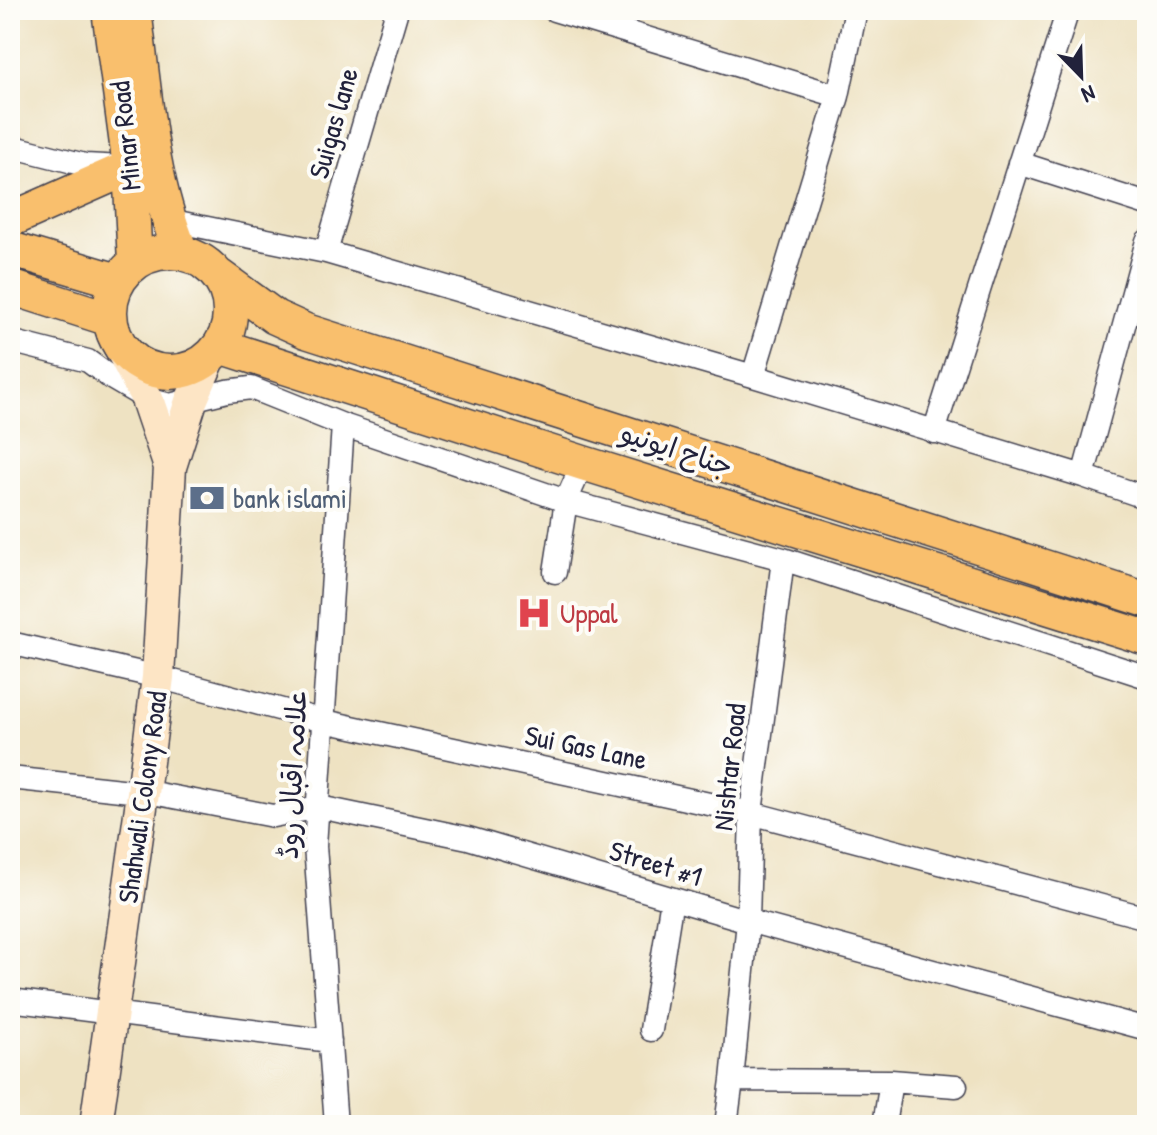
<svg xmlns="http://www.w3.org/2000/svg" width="1157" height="1135" font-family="'Patrick Hand','Playpen Sans Arabic',sans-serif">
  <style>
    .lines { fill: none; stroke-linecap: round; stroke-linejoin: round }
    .street-casing { stroke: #413f4f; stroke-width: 25 }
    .secondary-casing { stroke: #413f4f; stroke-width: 35 }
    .primary-casing { stroke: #413f4f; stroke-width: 37 }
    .street { stroke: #fff; stroke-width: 22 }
    .secondary { stroke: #fde5c5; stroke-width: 32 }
    .primary { stroke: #f9bf6d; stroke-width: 34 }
    .labels { text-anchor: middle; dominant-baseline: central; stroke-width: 8; stroke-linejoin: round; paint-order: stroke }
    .street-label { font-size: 28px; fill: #22223b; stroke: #fdfcf7 }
    .service-label { font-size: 28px; fill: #4e5e75; stroke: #fdfcf7; text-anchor: start }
    .health-label { font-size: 28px; fill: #be3a42; stroke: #fdfcf7; text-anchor: start }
  </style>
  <rect width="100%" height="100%" fill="#fdfcf7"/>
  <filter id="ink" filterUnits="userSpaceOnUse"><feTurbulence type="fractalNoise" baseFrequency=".0125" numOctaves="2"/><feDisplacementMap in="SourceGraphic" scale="16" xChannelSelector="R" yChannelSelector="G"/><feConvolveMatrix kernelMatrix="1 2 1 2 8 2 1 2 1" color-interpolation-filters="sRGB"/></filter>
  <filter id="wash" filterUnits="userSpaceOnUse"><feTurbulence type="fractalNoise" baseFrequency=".006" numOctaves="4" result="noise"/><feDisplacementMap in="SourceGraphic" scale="32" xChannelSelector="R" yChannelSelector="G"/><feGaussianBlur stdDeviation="1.8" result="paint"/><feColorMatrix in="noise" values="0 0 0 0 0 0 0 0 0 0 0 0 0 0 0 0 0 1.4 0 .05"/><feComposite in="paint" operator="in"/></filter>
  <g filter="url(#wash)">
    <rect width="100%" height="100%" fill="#eee2c2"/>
  </g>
  <g filter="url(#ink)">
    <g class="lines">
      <g class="street-casing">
        <path id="street" d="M 554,10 L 838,96
          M 10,146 L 85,165 L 123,167
          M 1019,163 L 1147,204
          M 168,220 L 326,252 L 753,376 L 1083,476 L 1147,498
          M 326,252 L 397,10
          M 10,341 L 88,361 L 111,378 L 147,399 L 170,405 L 227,391 L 251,388 L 343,425 L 566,501 L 783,559 L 1147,677
          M 753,376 L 838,96 L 856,10
          M 934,432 L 1068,10
          M 1083,476 L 1147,241
          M 555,572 L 566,501 L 583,463
          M 10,643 L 158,677 L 324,721 L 751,813 L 1147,918
          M 10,778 L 158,794 L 273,816 L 319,807 L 468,838 L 748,921 L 1147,1029
          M 10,1000 L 330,1041
          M 651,1030 L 672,899
          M 732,1080 L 891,1081
          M 336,1125 L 315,846 L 343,425
          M 726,1125 L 732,1080 L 748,921 L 751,813 L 783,559
          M 884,1125 L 891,1081 L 956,1086"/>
      </g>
      <g class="secondary-casing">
        <path id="secondary" d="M 113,333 L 147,399 L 170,467
          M 96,1125 L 143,793 L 158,677 L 170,467 L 191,401 L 210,357"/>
      </g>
      <g class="primary-casing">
        <path id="primary" d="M 109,10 L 130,167 L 135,262
          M 134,10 C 145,92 149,176 181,252
          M 10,220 L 130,167
          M 10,249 L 118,281
          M110 312a60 60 0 1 1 120 0a60 60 0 1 1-120 0Z
          M 219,276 L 275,317 L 306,331 L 1147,600
          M 10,287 L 110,319
          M 220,346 L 583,463 L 1147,638"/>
      </g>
      <use href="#street" class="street"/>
      <use href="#secondary" class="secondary"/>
      <use href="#primary" class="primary"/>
    </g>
  </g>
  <defs>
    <g id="bank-bare" transform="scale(2.76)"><path d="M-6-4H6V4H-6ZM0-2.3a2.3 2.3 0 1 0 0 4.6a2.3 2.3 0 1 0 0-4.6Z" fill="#5c6f8a" stroke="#fdfcf7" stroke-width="2.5" paint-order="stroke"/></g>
    <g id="hospital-bare" transform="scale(2.76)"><path d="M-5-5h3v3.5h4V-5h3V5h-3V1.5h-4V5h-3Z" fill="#e0444e" stroke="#fdfcf7" stroke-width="2.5" paint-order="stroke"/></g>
  </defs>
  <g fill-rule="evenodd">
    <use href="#bank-bare" x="207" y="498"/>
    <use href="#hospital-bare" x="534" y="613"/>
  </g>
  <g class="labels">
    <g class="street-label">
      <text transform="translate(333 123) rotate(-74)">Suigas lane</text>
      <text transform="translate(125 136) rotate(-96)">Minar Road</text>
      <text transform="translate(677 449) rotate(18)">جناح ایونیو</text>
      <text transform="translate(586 747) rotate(12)">Sui Gas Lane</text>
      <text transform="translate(729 767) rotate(-84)">Nishtar Road</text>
      <text transform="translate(292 774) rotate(-87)">علامہ اقبال روڈ</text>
      <text transform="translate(142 797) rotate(-82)">Shahwali Colony Road</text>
      <text transform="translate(656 863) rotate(17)">Street #1</text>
    </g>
    <g class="service-label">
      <text x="233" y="498">bank islami</text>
    </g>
    <g class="health-label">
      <text x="560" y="613">Uppal</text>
    </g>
  </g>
  <rect width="1157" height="1135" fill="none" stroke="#fdfcf7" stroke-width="40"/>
  <g transform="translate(1081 76) rotate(157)" stroke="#fdfcf7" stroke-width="6" paint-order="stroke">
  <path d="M0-6L14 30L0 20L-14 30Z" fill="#22223b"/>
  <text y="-12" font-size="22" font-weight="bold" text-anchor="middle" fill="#22223b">N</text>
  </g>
</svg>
